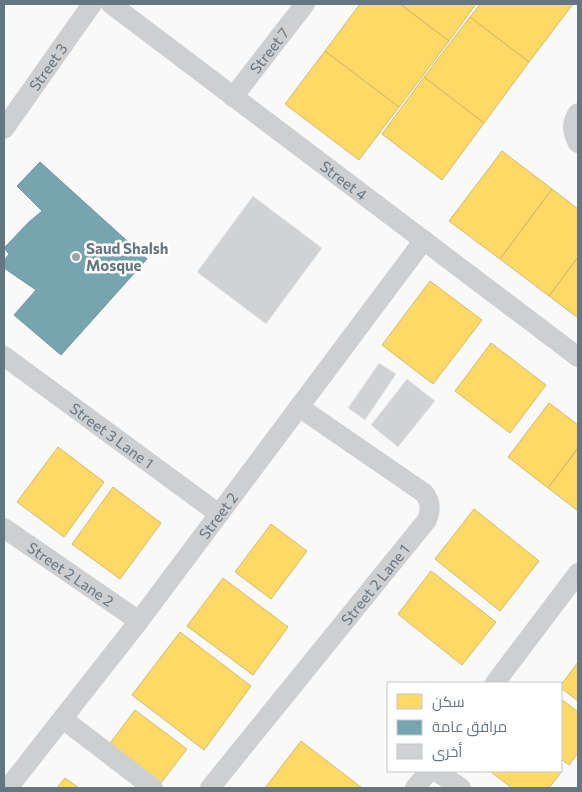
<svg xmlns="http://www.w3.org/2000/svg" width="582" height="792" font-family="Commissioner,Cairo,sans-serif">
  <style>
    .homes { fill: #ffd966; stroke: #d1bb6f }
    .public { fill: #76a5af; stroke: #7197a2 }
    .building { fill: #d0d2d3; stroke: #e8e8e8 }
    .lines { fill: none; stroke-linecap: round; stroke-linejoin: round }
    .minor { stroke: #cecfd0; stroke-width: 20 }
    .poi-dot { fill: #99a4ac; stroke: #fff; stroke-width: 2 }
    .labels { text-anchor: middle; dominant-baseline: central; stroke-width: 5; stroke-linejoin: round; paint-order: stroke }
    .street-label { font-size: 15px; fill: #657683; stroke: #fff }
    .poi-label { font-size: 15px; font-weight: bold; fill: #657683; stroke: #fff; text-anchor: start }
  </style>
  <rect width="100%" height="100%" fill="#f9f9f9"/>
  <path class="homes" d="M 360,4 L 400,4 L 449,41 L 399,107 L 325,51 Z
    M 400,4 L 476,4 L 449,41 Z
    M 480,4 L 573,4 L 529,62 L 470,17 Z
    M 470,17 L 529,62 L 484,123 L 424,77 Z
    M 325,51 L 399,107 L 359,160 L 285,104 Z
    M 424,77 L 484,123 L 442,180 L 382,134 Z
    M 502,151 L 552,189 L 500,259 L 449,221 Z
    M 552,189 L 578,209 L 578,257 L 549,296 L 500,259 Z
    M 578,257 L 578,318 L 549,296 Z
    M 430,281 L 482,320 L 433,384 L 382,345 Z
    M 491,343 L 546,385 L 510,433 L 455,391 Z
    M 549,403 L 578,425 L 578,448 L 548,488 L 508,457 Z
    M 58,447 L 104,482 L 64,537 L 17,502 Z
    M 578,448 L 578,511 L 548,488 Z
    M 113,487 L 161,523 L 120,579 L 72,544 Z
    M 474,509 L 539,561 L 500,611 L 435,559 Z
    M 271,524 L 307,551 L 271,599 L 235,572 Z
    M 431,571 L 496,622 L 462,665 L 398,614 Z
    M 223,578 L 288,627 L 253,675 L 187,626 Z
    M 180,632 L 251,686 L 204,750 L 132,695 Z
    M 578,662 L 578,701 L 561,688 L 561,685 Z
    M 561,699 L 578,712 L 578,753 L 569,765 L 561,759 Z
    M 135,710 L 187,749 L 157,788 L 105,750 Z
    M 301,741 L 362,788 L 265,788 Z
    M 561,770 L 562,771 L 549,788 L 512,788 L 491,772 L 492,771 L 561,771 Z
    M 65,778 L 79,788 L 57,788 Z"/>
  <path class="public" d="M 40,162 L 147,259 L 61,355 L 14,315 L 36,290 L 4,268 L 4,261 L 9,254 L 4,248 L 29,222 L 42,211 L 17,186 Z"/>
  <path class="building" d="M 253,196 L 322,248 L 266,324 L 197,272 Z
    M 379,363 L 396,374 L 365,420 L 348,408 Z
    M 407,379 L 435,401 L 398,447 L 371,425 Z"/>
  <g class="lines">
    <g class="minor">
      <path id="s1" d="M 111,4 L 578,357"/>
      <path id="s2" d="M 233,97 L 305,4"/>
      <path d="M 578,113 C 571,123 572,133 578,143"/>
      <path id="s3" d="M 4,129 L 92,4"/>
      <path id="s4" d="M 4,356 L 219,514"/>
      <path id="s5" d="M 4,528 L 139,621"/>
      <path d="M 495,683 L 578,573"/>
      <path d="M 63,719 L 153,788"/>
      <path d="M 436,771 L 461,788"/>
      <path id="s6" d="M 8,788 L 139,621 L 424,240"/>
      <path id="s7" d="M 210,788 L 427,520 C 431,509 431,502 424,493 L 299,407"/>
      <path d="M 415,788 L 429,771"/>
    </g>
  </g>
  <circle class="poi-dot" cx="76" cy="257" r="5"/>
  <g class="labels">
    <g class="street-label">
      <text stroke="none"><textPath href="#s2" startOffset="59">Street 7</textPath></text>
      <text stroke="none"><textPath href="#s3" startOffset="76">Street 3</textPath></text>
      <text stroke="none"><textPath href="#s1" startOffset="292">Street 4</textPath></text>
      <text stroke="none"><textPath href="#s4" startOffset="134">Street 3 Lane 1</textPath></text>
      <text stroke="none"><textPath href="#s6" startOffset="344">Street 2</textPath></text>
      <text stroke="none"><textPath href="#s5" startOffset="81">Street 2 Lane 2</textPath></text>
      <text stroke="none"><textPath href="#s7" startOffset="262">Street 2 Lane 1</textPath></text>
    </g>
    <g class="poi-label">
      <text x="86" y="248">Saud Shalsh<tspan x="86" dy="17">Mosque</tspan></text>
    </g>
  </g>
  <rect width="582" height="792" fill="none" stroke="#657683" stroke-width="10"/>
  <rect x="387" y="682" width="175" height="90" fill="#ffffff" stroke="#c1c8cd"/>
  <rect x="397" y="694" width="25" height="15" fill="#ffd966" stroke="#c1c8cd"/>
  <text x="432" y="707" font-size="15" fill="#657683">سكن</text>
  <rect x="397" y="720" width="25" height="15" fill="#76a5af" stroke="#c1c8cd"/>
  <text x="432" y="732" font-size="15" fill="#657683">مرافق عامة</text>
  <rect x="397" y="744" width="25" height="15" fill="#d0d2d3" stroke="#c1c8cd"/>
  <text x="432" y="757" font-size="15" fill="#657683">أخرى</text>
</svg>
